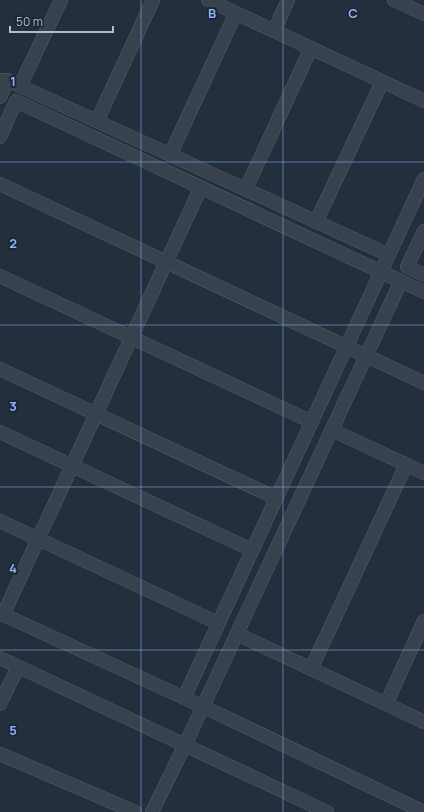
<svg xmlns="http://www.w3.org/2000/svg" width="424" height="812" font-family="Manrope,sans-serif">
  <style>
    .lines { fill: none; stroke-linecap: round; stroke-linejoin: round }
    .street-casing { stroke: #565f6c; stroke-width: 14 }
    .street { stroke: #38414e; stroke-width: 13 }
    .grid { fill: none; stroke: #8ab4f8; stroke-width: 1; stroke-opacity: 0.55 }
    .grid-label { font-size: 13px; text-anchor: middle; font-weight: bold; fill: #8ab4f8; stroke: #1d2633; stroke-width: 4; stroke-linejoin: round; paint-order: stroke }
  </style>
  <rect width="100%" height="100%" fill="#242f3e"/>
  <g class="lines">
    <g class="street-casing">
      <path id="street" d="M 208,0 L 424,101
        M 394,0 L 424,14
        M 274,31 L 288,0
        M 0,80 L 8,80 L 20,86 L 389,255
        M 20,86 L 61,0
        M 0,97 L 8,80
        M 97,121 L 153,0
        M 0,137 L 16,101 L 424,292
        M 170,155 L 236,13
        M 0,184 L 424,383
        M 246,189 L 311,48
        M 316,222 L 382,82
        M 424,231 L 407,267 L 424,275
        M 0,276 L 312,422
        M 0,369 L 276,498
        M 332,430 L 424,473
        M 0,432 L 252,550
        M 0,521 L 218,623
        M 0,613 L 204,707 L 424,812
        M 3,615 L 201,187
        M 237,634 L 424,722
        M 0,658 L 327,812
        M 311,669 L 406,465
        M 184,698 L 424,179
        M 0,704 L 18,667
        M 386,704 L 424,621
        M 0,754 L 135,812
        M 152,812 L 185,745 L 401,281"/>
    </g>
    <use href="#street" class="street"/>
  </g>
  <path class="grid" d="M 141,0 L 141,812M 283,0 L 283,812M 0,162 L 424,162M 0,325 L 424,325M 0,487 L 424,487M 0,650 L 424,650"/>
  <g class="grid-label">
    <text x="212" y="18">B</text>
    <text x="353" y="18">C</text>
    <text x="13" y="86">1</text>
    <text x="13" y="248">2</text>
    <text x="13" y="411">3</text>
    <text x="13" y="573">4</text>
    <text x="13" y="735">5</text>
  </g>
  <path d="M10 26v6h103v-6" fill="none" stroke="#b4bcc9" stroke-width="2"/>
  <text x="16" y="26" font-size="12" fill="#b4bcc9" stroke="#1d2633" stroke-width="3" paint-order="stroke">50 m</text>
</svg>
